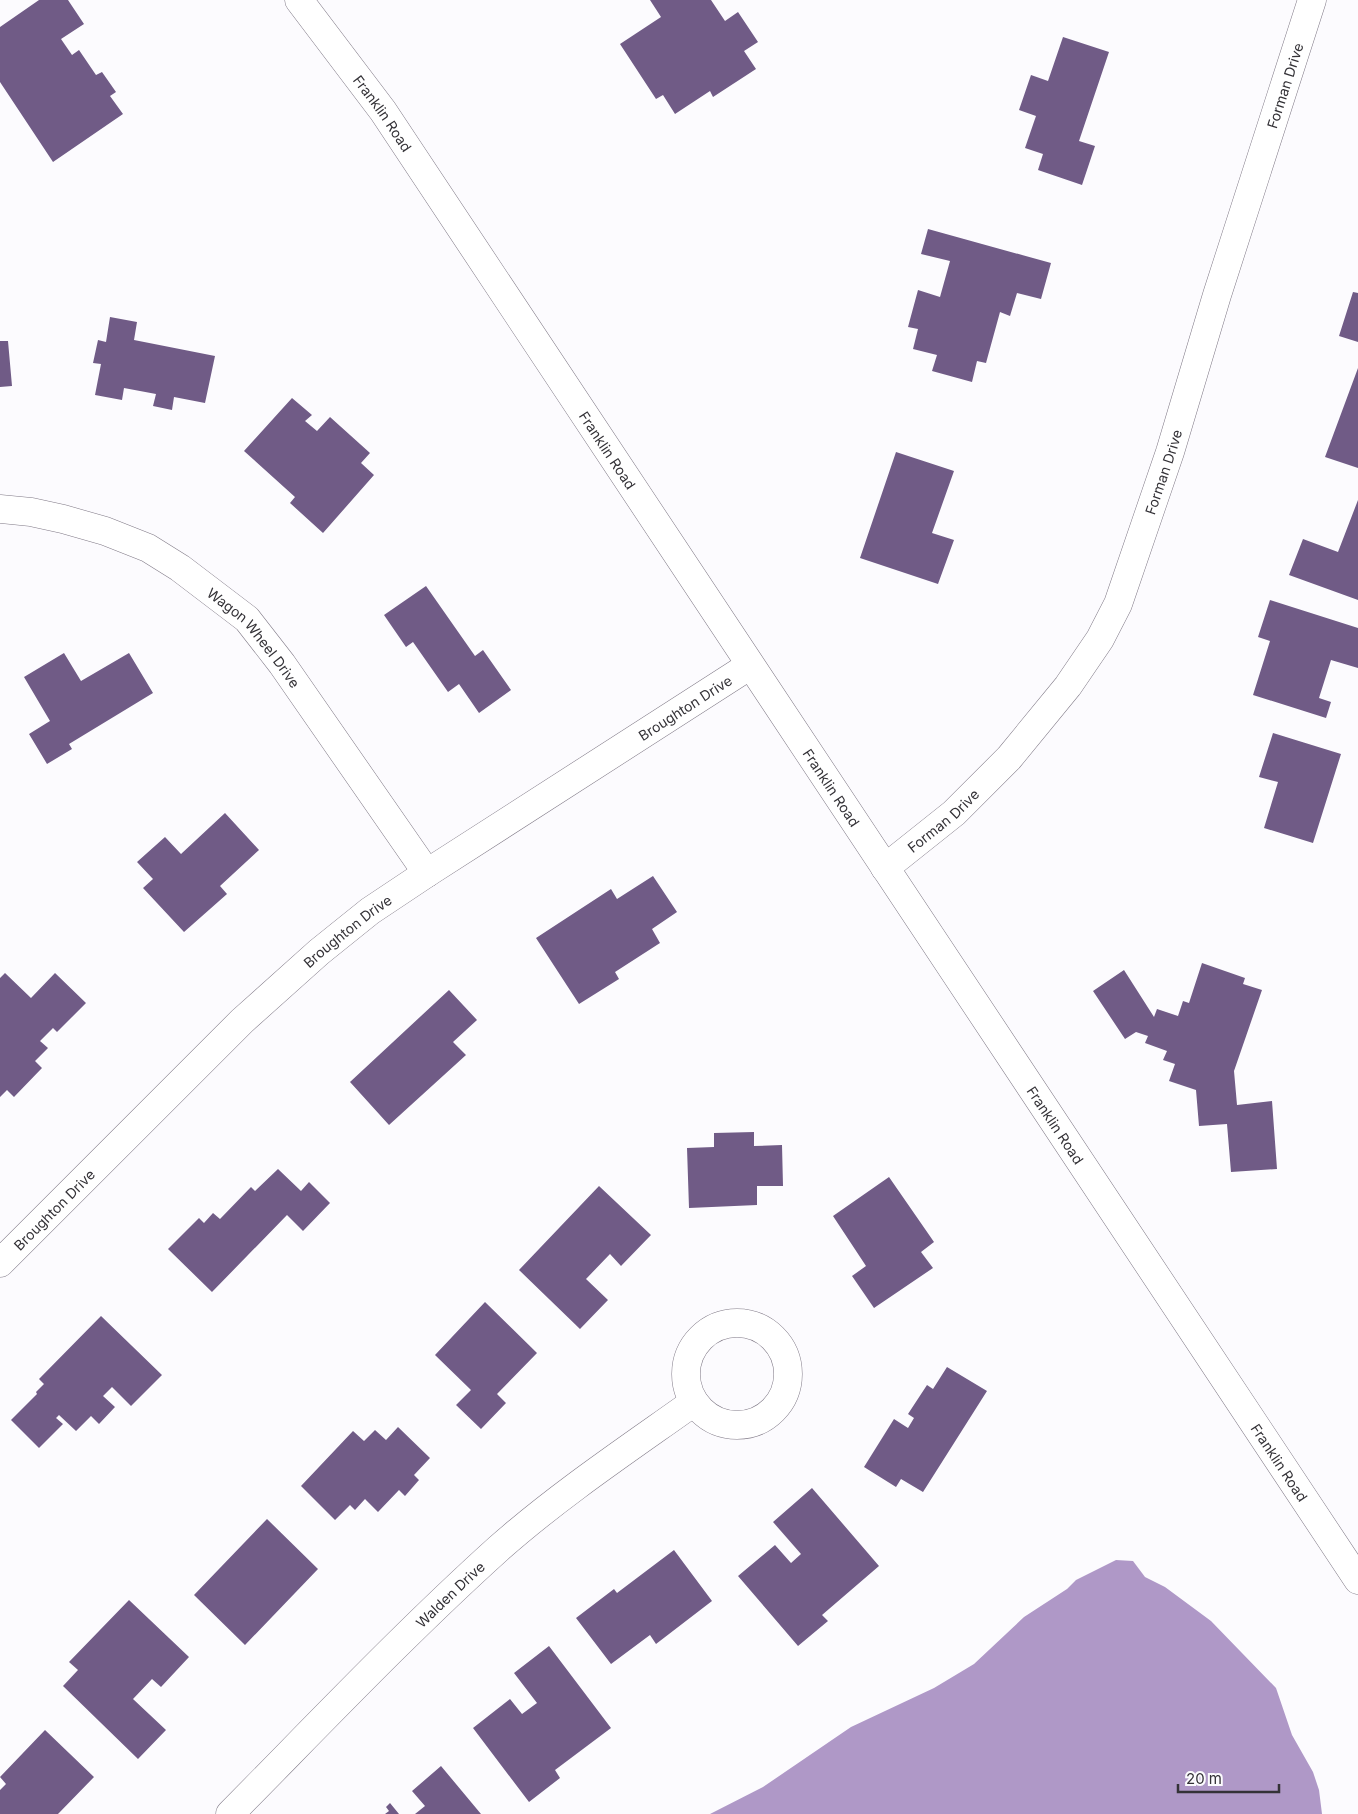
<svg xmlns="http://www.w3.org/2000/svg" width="1358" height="1814" font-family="Inter,sans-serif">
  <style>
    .water { fill: #af98c7 }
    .building { fill: #705b86 }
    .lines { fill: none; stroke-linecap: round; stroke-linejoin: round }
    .minor-casing { stroke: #807a87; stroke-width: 29 }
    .minor { stroke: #fff; stroke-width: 28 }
    .labels { text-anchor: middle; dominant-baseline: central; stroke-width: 5; stroke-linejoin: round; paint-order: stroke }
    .street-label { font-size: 14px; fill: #343237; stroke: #fcfbfe }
  </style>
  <rect width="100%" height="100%" fill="#fcfbfe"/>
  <path class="water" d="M 1116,1560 L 1133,1561 L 1145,1577 L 1165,1587 L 1211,1621 L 1276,1688 L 1292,1735 L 1313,1772 L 1319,1790 L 1322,1814 L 710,1814 L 763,1787 L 851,1727 L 934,1688 L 974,1664 L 1024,1617 L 1067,1589 L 1076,1580 Z"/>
  <path class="building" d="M 39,0 L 68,0 L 84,24 L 61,39 L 72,55 L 79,50 L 96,75 L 102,72 L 116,92 L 110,96 L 123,114 L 53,162 L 0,82 L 0,27 Z
    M 650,0 L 711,0 L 725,21 L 738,12 L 758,42 L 744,51 L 756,69 L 713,97 L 710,91 L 675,114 L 663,95 L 656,99 L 620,44 L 661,17 Z
    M 1063,37 L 1109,52 L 1079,141 L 1095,146 L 1082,185 L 1038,170 L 1043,154 L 1025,148 L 1036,116 L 1019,110 L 1031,75 L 1048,81 Z
    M 928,229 L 1051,263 L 1041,299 L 1017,293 L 1010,316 L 1000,312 L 986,363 L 977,361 L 972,382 L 932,371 L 937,355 L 913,349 L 918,329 L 908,327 L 918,290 L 940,297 L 950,261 L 921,254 Z
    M 1353,292 L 1358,293 L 1358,342 L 1339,336 Z
    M 110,317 L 137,322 L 134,340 L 215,356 L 205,403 L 174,397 L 172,410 L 153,406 L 156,394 L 124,388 L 122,400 L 95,395 L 101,364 L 93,363 L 98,340 L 106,342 Z
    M 0,341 L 8,341 L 12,386 L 0,387 Z
    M 1358,368 L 1358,468 L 1325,457 Z
    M 292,398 L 312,415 L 305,421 L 317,431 L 330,417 L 370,453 L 361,463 L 374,475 L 323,533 L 290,503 L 295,497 L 244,451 Z
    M 896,452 L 954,471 L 932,533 L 954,540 L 938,584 L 860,558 Z
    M 1358,500 L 1358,600 L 1289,575 L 1303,539 L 1338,552 Z
    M 426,586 L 475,656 L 483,650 L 511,690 L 479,713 L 459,684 L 448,692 L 413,642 L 406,647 L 384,615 Z
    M 1270,600 L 1358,628 L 1358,668 L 1331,660 L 1319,698 L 1331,702 L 1326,718 L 1253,695 L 1270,641 L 1258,637 Z
    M 64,653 L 81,681 L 129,653 L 153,693 L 69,744 L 72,749 L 47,764 L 29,734 L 50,721 L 24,677 Z
    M 1273,733 L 1341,754 L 1313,843 L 1264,828 L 1278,782 L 1259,777 Z
    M 225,813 L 259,850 L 220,886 L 227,894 L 184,932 L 143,888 L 153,879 L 137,862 L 165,837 L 181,854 Z
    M 653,876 L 677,912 L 652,929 L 660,943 L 615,972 L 619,979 L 579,1004 L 536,938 L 611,889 L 617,899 Z
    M 1202,963 L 1245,978 L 1243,984 L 1262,990 L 1234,1071 L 1237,1105 L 1272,1101 L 1277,1169 L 1231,1172 L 1227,1124 L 1199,1126 L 1196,1090 L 1169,1081 L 1175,1064 L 1163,1060 L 1167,1051 L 1145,1043 L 1148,1036 L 1136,1032 L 1125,1039 L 1093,991 L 1124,970 L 1154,1017 L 1157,1009 L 1178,1016 L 1183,1001 L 1189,1003 Z
    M 5,973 L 31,998 L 55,973 L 86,1003 L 57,1032 L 53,1028 L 40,1041 L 48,1048 L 35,1061 L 42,1068 L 14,1097 L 7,1090 L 0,1097 L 0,978 Z
    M 449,990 L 477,1020 L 453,1042 L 466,1055 L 389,1125 L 350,1082 Z
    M 754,1132 L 754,1146 L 782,1145 L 783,1186 L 757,1186 L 757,1205 L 689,1208 L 687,1148 L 714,1147 L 714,1133 Z
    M 278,1169 L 301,1191 L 309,1182 L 330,1203 L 303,1231 L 287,1215 L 212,1292 L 168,1249 L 199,1218 L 204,1223 L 213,1213 L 220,1219 L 251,1187 L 255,1191 Z
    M 889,1177 L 934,1242 L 921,1252 L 933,1268 L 874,1308 L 852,1276 L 866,1266 L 833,1216 Z
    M 599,1186 L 651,1235 L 621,1266 L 610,1254 L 586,1279 L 608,1300 L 580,1329 L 519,1270 Z
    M 485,1302 L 537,1353 L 497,1394 L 506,1403 L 481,1429 L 456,1405 L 471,1390 L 435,1355 Z
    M 101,1316 L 162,1375 L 131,1406 L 112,1387 L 103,1396 L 115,1407 L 99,1424 L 91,1416 L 76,1431 L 59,1415 L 56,1418 L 63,1424 L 39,1448 L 11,1420 L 37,1394 L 36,1392 L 44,1384 L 39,1379 Z
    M 947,1367 L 987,1391 L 923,1492 L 901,1479 L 896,1487 L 864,1467 L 894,1419 L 908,1428 L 914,1418 L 908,1414 L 927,1385 L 933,1389 Z
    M 398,1427 L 430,1458 L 414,1475 L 419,1480 L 405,1496 L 399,1490 L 378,1512 L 365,1499 L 355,1510 L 350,1505 L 335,1520 L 301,1486 L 353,1431 L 364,1441 L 375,1430 L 386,1440 Z
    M 812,1488 L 879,1566 L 822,1615 L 828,1621 L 798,1646 L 738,1576 L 775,1545 L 791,1563 L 801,1554 L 773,1522 Z
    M 267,1519 L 318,1569 L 245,1645 L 194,1595 Z
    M 674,1550 L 712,1601 L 656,1644 L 650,1635 L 611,1664 L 576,1618 L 614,1589 L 617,1593 Z
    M 129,1600 L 189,1657 L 161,1687 L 152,1679 L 133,1699 L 166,1730 L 138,1759 L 63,1686 L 78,1670 L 69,1662 Z
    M 549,1646 L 611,1728 L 555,1770 L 560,1778 L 529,1802 L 473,1728 L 510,1699 L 522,1714 L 537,1703 L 514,1673 Z
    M 45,1730 L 94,1777 L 58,1814 L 0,1814 L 0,1790 L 6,1784 L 0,1777 Z
    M 441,1766 L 481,1814 L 415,1814 L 425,1806 L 412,1791 Z
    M 390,1803 L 399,1814 L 385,1814 L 389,1811 L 386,1807 Z"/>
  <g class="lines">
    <g class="minor-casing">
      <g id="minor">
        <path id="s1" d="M 299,0 L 383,111 L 1358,1580"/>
        <path id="s2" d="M 0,509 L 31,512 L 63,519 L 105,531 L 148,548 L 180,568 L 247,619 L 282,664 L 427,873"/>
        <path id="s3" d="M 885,868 L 954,813 L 1009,758 L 1068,686 L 1100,639 L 1118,604 L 1170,452 L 1217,295 L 1312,0"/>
        <path id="s4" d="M 0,1263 L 242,1021 L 319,952 L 370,911 L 427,873 L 749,666"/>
        <circle cx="737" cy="1374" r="51"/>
        <path id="s5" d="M 230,1814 C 318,1725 405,1633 498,1549 C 559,1495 628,1449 694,1402"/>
      </g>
    </g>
    <use href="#minor" class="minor"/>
  </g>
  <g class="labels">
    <g class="street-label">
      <text stroke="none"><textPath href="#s3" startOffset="900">Forman Drive</textPath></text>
      <text stroke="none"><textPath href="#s1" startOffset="141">Franklin Road</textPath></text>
      <text stroke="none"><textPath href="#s1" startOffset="546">Franklin Road</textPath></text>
      <text stroke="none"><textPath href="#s3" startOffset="495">Forman Drive</textPath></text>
      <text stroke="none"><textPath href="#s2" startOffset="294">Wagon Wheel Drive</textPath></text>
      <text stroke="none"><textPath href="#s4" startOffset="886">Broughton Drive</textPath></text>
      <text stroke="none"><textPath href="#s1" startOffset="951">Franklin Road</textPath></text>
      <text stroke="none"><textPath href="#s3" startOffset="75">Forman Drive</textPath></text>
      <text stroke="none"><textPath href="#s4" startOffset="481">Broughton Drive</textPath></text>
      <text stroke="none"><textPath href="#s1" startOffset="1356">Franklin Road</textPath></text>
      <text stroke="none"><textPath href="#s4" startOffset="76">Broughton Drive</textPath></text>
      <text stroke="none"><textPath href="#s1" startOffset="1761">Franklin Road</textPath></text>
      <text stroke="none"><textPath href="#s5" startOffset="311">Walden Drive</textPath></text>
    </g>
  </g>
  <path d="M1178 1784v8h101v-8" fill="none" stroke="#343237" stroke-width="2.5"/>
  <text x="1186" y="1784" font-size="15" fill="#343237" stroke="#fcfbfe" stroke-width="4" paint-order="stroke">20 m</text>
</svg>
